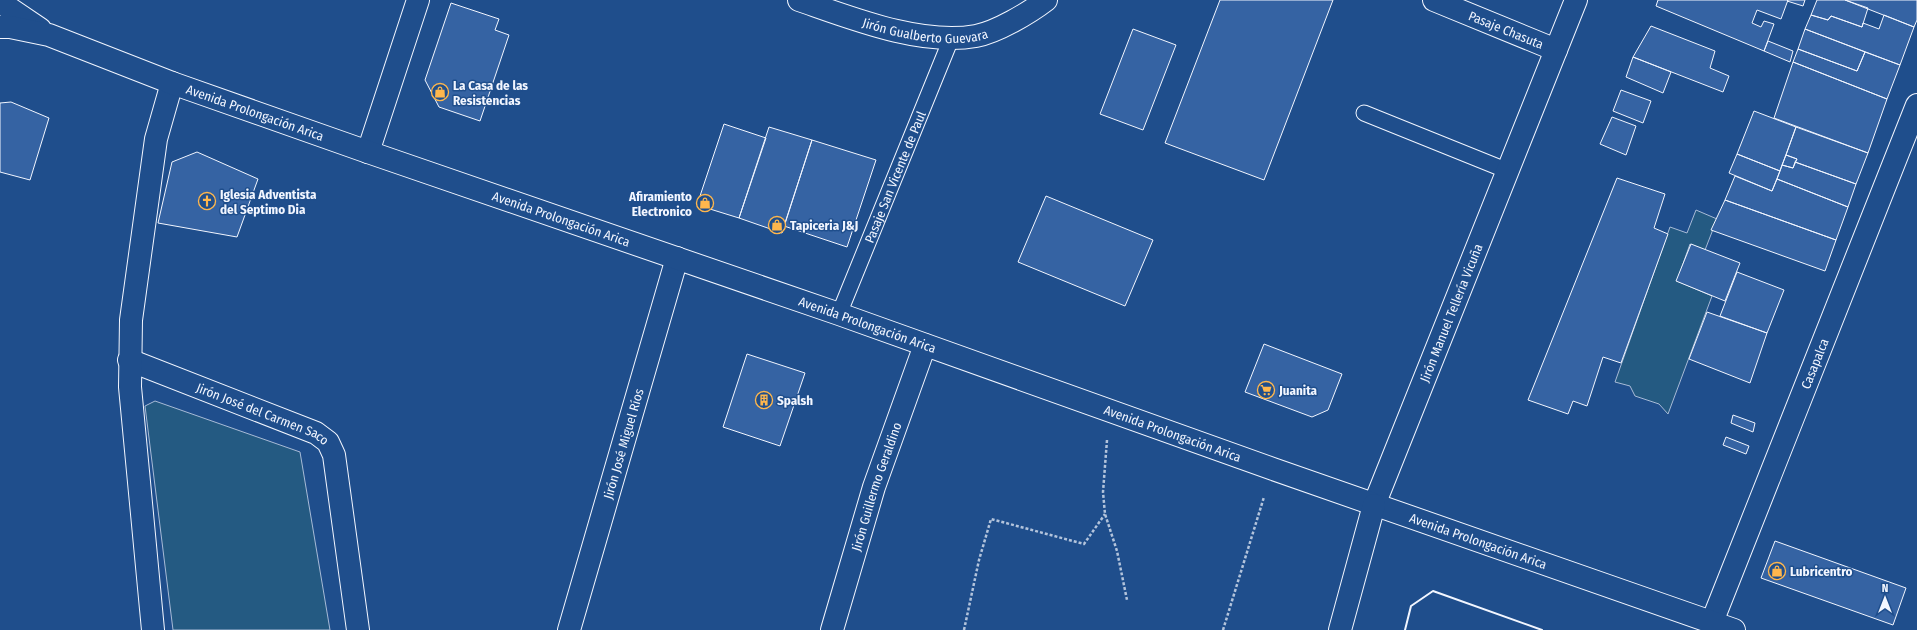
<svg xmlns="http://www.w3.org/2000/svg" width="1917" height="630" font-family="'Fira Sans Condensed',sans-serif">
  <style>
    .green { fill: #245a82; stroke: #a8bbd7 }
    .building { fill: #3563a3; stroke: #f2f6ff }
    .lines { fill: none; stroke-linecap: round; stroke-linejoin: round }
    .lane-casing { stroke: #f2f6ff; stroke-width: 17 }
    .street-casing { stroke: #f2f6ff; stroke-width: 24 }
    .secondary-casing { stroke: #f2f6ff; stroke-width: 24 }
    .path { stroke: #b3c4dc; stroke-width: 2.5; stroke-dasharray: 3 2; stroke-linecap: butt }
    .lane { stroke: #1f4e8c; stroke-width: 15 }
    .street { stroke: #1f4e8c; stroke-width: 22 }
    .secondary { stroke: #1f4e8c; stroke-width: 22 }
    .wall { stroke: #f2f6ff; stroke-width: 2 }
    .labels { text-anchor: middle; dominant-baseline: central; stroke-width: 3; stroke-linejoin: round; paint-order: stroke }
    .street-label { font-size: 13px; fill: #f2f6ff; stroke: #1f4e8c }
    .poi-label { font-size: 13px; font-weight: bold; fill: #f2f6ff; stroke: #1f4e8c; text-anchor: start }
  </style>
  <rect width="100%" height="100%" fill="#1f4e8c"/>
  <path class="green" d="M 1696,210 L 1717,219 L 1705,250 L 1690,244 L 1677,281 L 1712,296 L 1668,414 L 1659,404 L 1635,396 L 1630,386 L 1615,382 L 1670,227 L 1687,233 Z
    M 155,401 L 300,452 L 330,630 L 173,630 L 145,406 Z"/>
  <path class="building" d="M 1220,0 L 1333,0 L 1264,180 L 1165,143 Z
    M 1658,0 L 1788,0 L 1781,19 L 1757,10 L 1752,23 L 1761,27 L 1764,21 L 1774,24 L 1764,51 L 1656,6 Z
    M 1788,0 L 1805,0 L 1803,6 L 1787,1 Z
    M 1817,0 L 1845,0 L 1868,8 L 1862,27 L 1831,16 L 1828,20 L 1811,15 Z
    M 1845,0 L 1917,0 L 1917,20 L 1914,27 Z
    M 451,3 L 499,19 L 495,30 L 509,35 L 480,121 L 439,107 L 425,80 Z
    M 1811,15 L 1828,20 L 1831,16 L 1862,27 L 1863,23 L 1879,29 L 1884,15 L 1914,27 L 1900,65 L 1805,29 Z
    M 1651,26 L 1715,51 L 1710,68 L 1729,76 L 1723,92 L 1633,57 Z
    M 1133,29 L 1176,45 L 1143,130 L 1100,114 Z
    M 1805,29 L 1865,52 L 1857,71 L 1798,49 Z
    M 1768,41 L 1793,51 L 1790,62 L 1764,51 Z
    M 1798,49 L 1857,71 L 1865,52 L 1900,65 L 1887,99 L 1793,62 Z
    M 1633,57 L 1671,72 L 1663,93 L 1626,77 Z
    M 1793,62 L 1887,99 L 1868,153 L 1774,118 Z
    M 1621,90 L 1651,101 L 1643,123 L 1613,111 Z
    M 11,102 L 49,118 L 30,180 L 0,172 L 0,103 Z
    M 1754,111 L 1796,127 L 1780,171 L 1737,154 Z
    M 1612,117 L 1636,126 L 1626,155 L 1600,144 Z
    M 724,124 L 766,138 L 739,218 L 697,205 Z
    M 769,127 L 812,140 L 782,233 L 739,218 Z
    M 1796,127 L 1868,153 L 1856,184 L 1795,162 L 1797,159 L 1786,155 Z
    M 812,140 L 876,160 L 847,247 L 784,226 Z
    M 197,152 L 258,179 L 237,237 L 158,223 L 172,162 Z
    M 1737,154 L 1780,171 L 1772,191 L 1729,173 Z
    M 1786,155 L 1797,159 L 1793,168 L 1782,165 Z
    M 1795,162 L 1856,184 L 1848,207 L 1777,179 L 1782,165 L 1793,168 Z
    M 1735,176 L 1772,191 L 1777,179 L 1848,207 L 1836,240 L 1725,200 Z
    M 1617,178 L 1665,194 L 1654,228 L 1668,234 L 1621,363 L 1603,357 L 1587,406 L 1573,401 L 1568,414 L 1528,400 Z
    M 1046,196 L 1153,240 L 1125,306 L 1018,262 Z
    M 1725,200 L 1836,240 L 1825,271 L 1711,230 Z
    M 1691,244 L 1740,263 L 1725,301 L 1676,281 Z
    M 1737,272 L 1784,290 L 1767,333 L 1720,316 Z
    M 1707,312 L 1767,333 L 1750,383 L 1689,359 Z
    M 1264,344 L 1342,374 L 1328,410 L 1312,417 L 1245,392 Z
    M 747,354 L 805,373 L 780,446 L 723,427 Z
    M 1733,415 L 1755,423 L 1753,432 L 1731,423 Z
    M 1726,437 L 1749,446 L 1746,454 L 1723,445 Z
    M 1775,541 L 1906,588 L 1893,625 L 1761,578 Z"/>
  <g class="lines">
    <g class="lane-casing">
      <g id="lane">
        <path d="M 1364,113 L 1508,171"/>
        <path id="s1" d="M 839,314 L 951,39"/>
      </g>
    </g>
    <g class="street-casing">
      <g id="street">
        <path id="s2" d="M 799,0 C 851,18 921,46 976,36 C 997,32 1029,13 1046,0"/>
        <path id="s3" d="M 1434,0 L 1556,50"/>
        <path d="M 368,152 L 418,0"/>
        <path id="s4" d="M 129,360 L 316,433 L 328,442 L 334,455 L 358,630"/>
        <path id="s5" d="M 1374,505 L 1576,0"/>
        <path id="s6" d="M 1712,622 L 1917,105"/>
        <path d="M 153,630 L 130,387 L 131,320 L 156,139 L 172,83"/>
        <path id="s7" d="M 569,630 L 677,258"/>
        <path id="s8" d="M 832,630 L 874,487 L 925,345"/>
      </g>
    </g>
    <g class="secondary-casing">
      <g id="secondary">
        <path d="M 0,2 L 40,29"/>
        <path id="s9" d="M 0,27 L 10,27 L 49,35 L 172,83 L 368,152 L 839,314 L 1273,469 L 1734,630"/>
        <path d="M 1340,630 L 1374,505"/>
      </g>
    </g>
    <path class="path" d="M 1107,440 L 1103,492 L 1105,514 L 1117,551 L 1127,600
      M 964,630 L 979,560 L 991,519 L 1084,544 L 1105,514
      M 1223,630 L 1264,497"/>
    <use href="#lane" class="lane"/>
    <use href="#street" class="street"/>
    <use href="#secondary" class="secondary"/>
    <path class="wall" d="M 1405,630 L 1411,606 L 1433,591 L 1542,630"/>
  </g>
  <defs>
    <g id="shop-ring" transform="scale(0.9)"><circle r="9.5" fill="#1f4e8c" stroke="#ffb74d" stroke-width="1.5"/><path d="M-5-2.5h2.3a2.7 3.5 0 0 1 5.4 0H5L5.5 6h-11ZM-1.5-2.5h3a1.5 2.3 0 0 0-3 0Z" fill="#ffb74d"/></g>
    <g id="church-ring" transform="scale(0.9)"><circle r="9.5" fill="#1f4e8c" stroke="#ffb74d" stroke-width="1.5"/><path d="M-1.2-6h2.4v3.5h3.3v2.4h-3.3V6h-2.4V-.1h-3.3v-2.4h3.3Z" fill="#ffb74d"/></g>
    <g id="supermarket-ring" transform="scale(0.9)"><circle r="9.5" fill="#1f4e8c" stroke="#ffb74d" stroke-width="1.5"/><path d="M-6-5.5h2.5l.6 2H6L4.5 2H-2.5L-4.4-4H-6ZM-1.5 3.2a1.3 1.3 0 1 0 .1 0ZM3 3.2a1.3 1.3 0 1 0 .1 0Z" fill="#ffb74d"/></g>
    <g id="building-ring" transform="scale(0.9)"><circle r="9.5" fill="#1f4e8c" stroke="#ffb74d" stroke-width="1.5"/><path d="M-4-6H4V6H1V3H-1V6H-4ZM-2.5-4.3h1.7v1.8h-1.7ZM.8-4.3h1.7v1.8H.8ZM-2.5-1h1.7V.8h-1.7ZM.8-1h1.7V.8H.8Z" fill="#ffb74d"/></g>
  </defs>
  <g fill-rule="evenodd">
    <use href="#shop-ring" x="440" y="92"/>
    <use href="#church-ring" x="207" y="201"/>
    <use href="#shop-ring" x="705" y="203"/>
    <use href="#shop-ring" x="777" y="225"/>
    <use href="#supermarket-ring" x="1266" y="390"/>
    <use href="#building-ring" x="764" y="400"/>
    <use href="#shop-ring" x="1777" y="571"/>
  </g>
  <g class="labels">
    <g class="street-label">
      <text stroke="none"><textPath href="#s2" startOffset="131">Jirón Gualberto Guevara</textPath></text>
      <text stroke="none"><textPath href="#s3" startOffset="78">Pasaje Chasuta</textPath></text>
      <text stroke="none"><textPath href="#s9" startOffset="270">Avenida Prolongación Arica</textPath></text>
      <text stroke="none"><textPath href="#s1" startOffset="148">Pasaje San Vicente de Paul</textPath></text>
      <text stroke="none"><textPath href="#s9" startOffset="594">Avenida Prolongación Arica</textPath></text>
      <text stroke="none"><textPath href="#s5" startOffset="207">Jirón Manuel Tellería Vicuña</textPath></text>
      <text stroke="none"><textPath href="#s9" startOffset="918">Avenida Prolongación Arica</textPath></text>
      <text stroke="none"><textPath href="#s6" startOffset="278">Casapalca</textPath></text>
      <text stroke="none"><textPath href="#s4" startOffset="144">Jirón José del Carmen Saco</textPath></text>
      <text stroke="none"><textPath href="#s9" startOffset="1242">Avenida Prolongación Arica</textPath></text>
      <text stroke="none"><textPath href="#s7" startOffset="194">Jirón José Miguel Ríos</textPath></text>
      <text stroke="none"><textPath href="#s8" startOffset="150">Jirón Guillermo Geraldino</textPath></text>
      <text stroke="none"><textPath href="#s9" startOffset="1566">Avenida Prolongación Arica</textPath></text>
    </g>
    <g class="poi-label">
      <text x="453" y="85">La Casa de las<tspan x="453" dy="15">Resistencias</tspan></text>
      <text x="220" y="194">Iglesia Adventista<tspan x="220" dy="15">del Septimo Dia</tspan></text>
      <text x="692" y="196" text-anchor="end">Afiramiento<tspan x="692" dy="15">Electronico</tspan></text>
      <text x="790" y="225">Tapiceria J&amp;J</text>
      <text x="1279" y="390">Juanita</text>
      <text x="777" y="400">Spalsh</text>
      <text x="1790" y="571">Lubricentro</text>
    </g>
  </g>
  <g transform="translate(1885 598)" stroke="#1f4e8c" stroke-width="3" paint-order="stroke">
  <path d="M0-3L7 15L0 10L-7 15Z" fill="#f2f6ff"/>
  <text y="-6" font-size="11" font-weight="bold" text-anchor="middle" fill="#f2f6ff">N</text>
  </g>
</svg>
